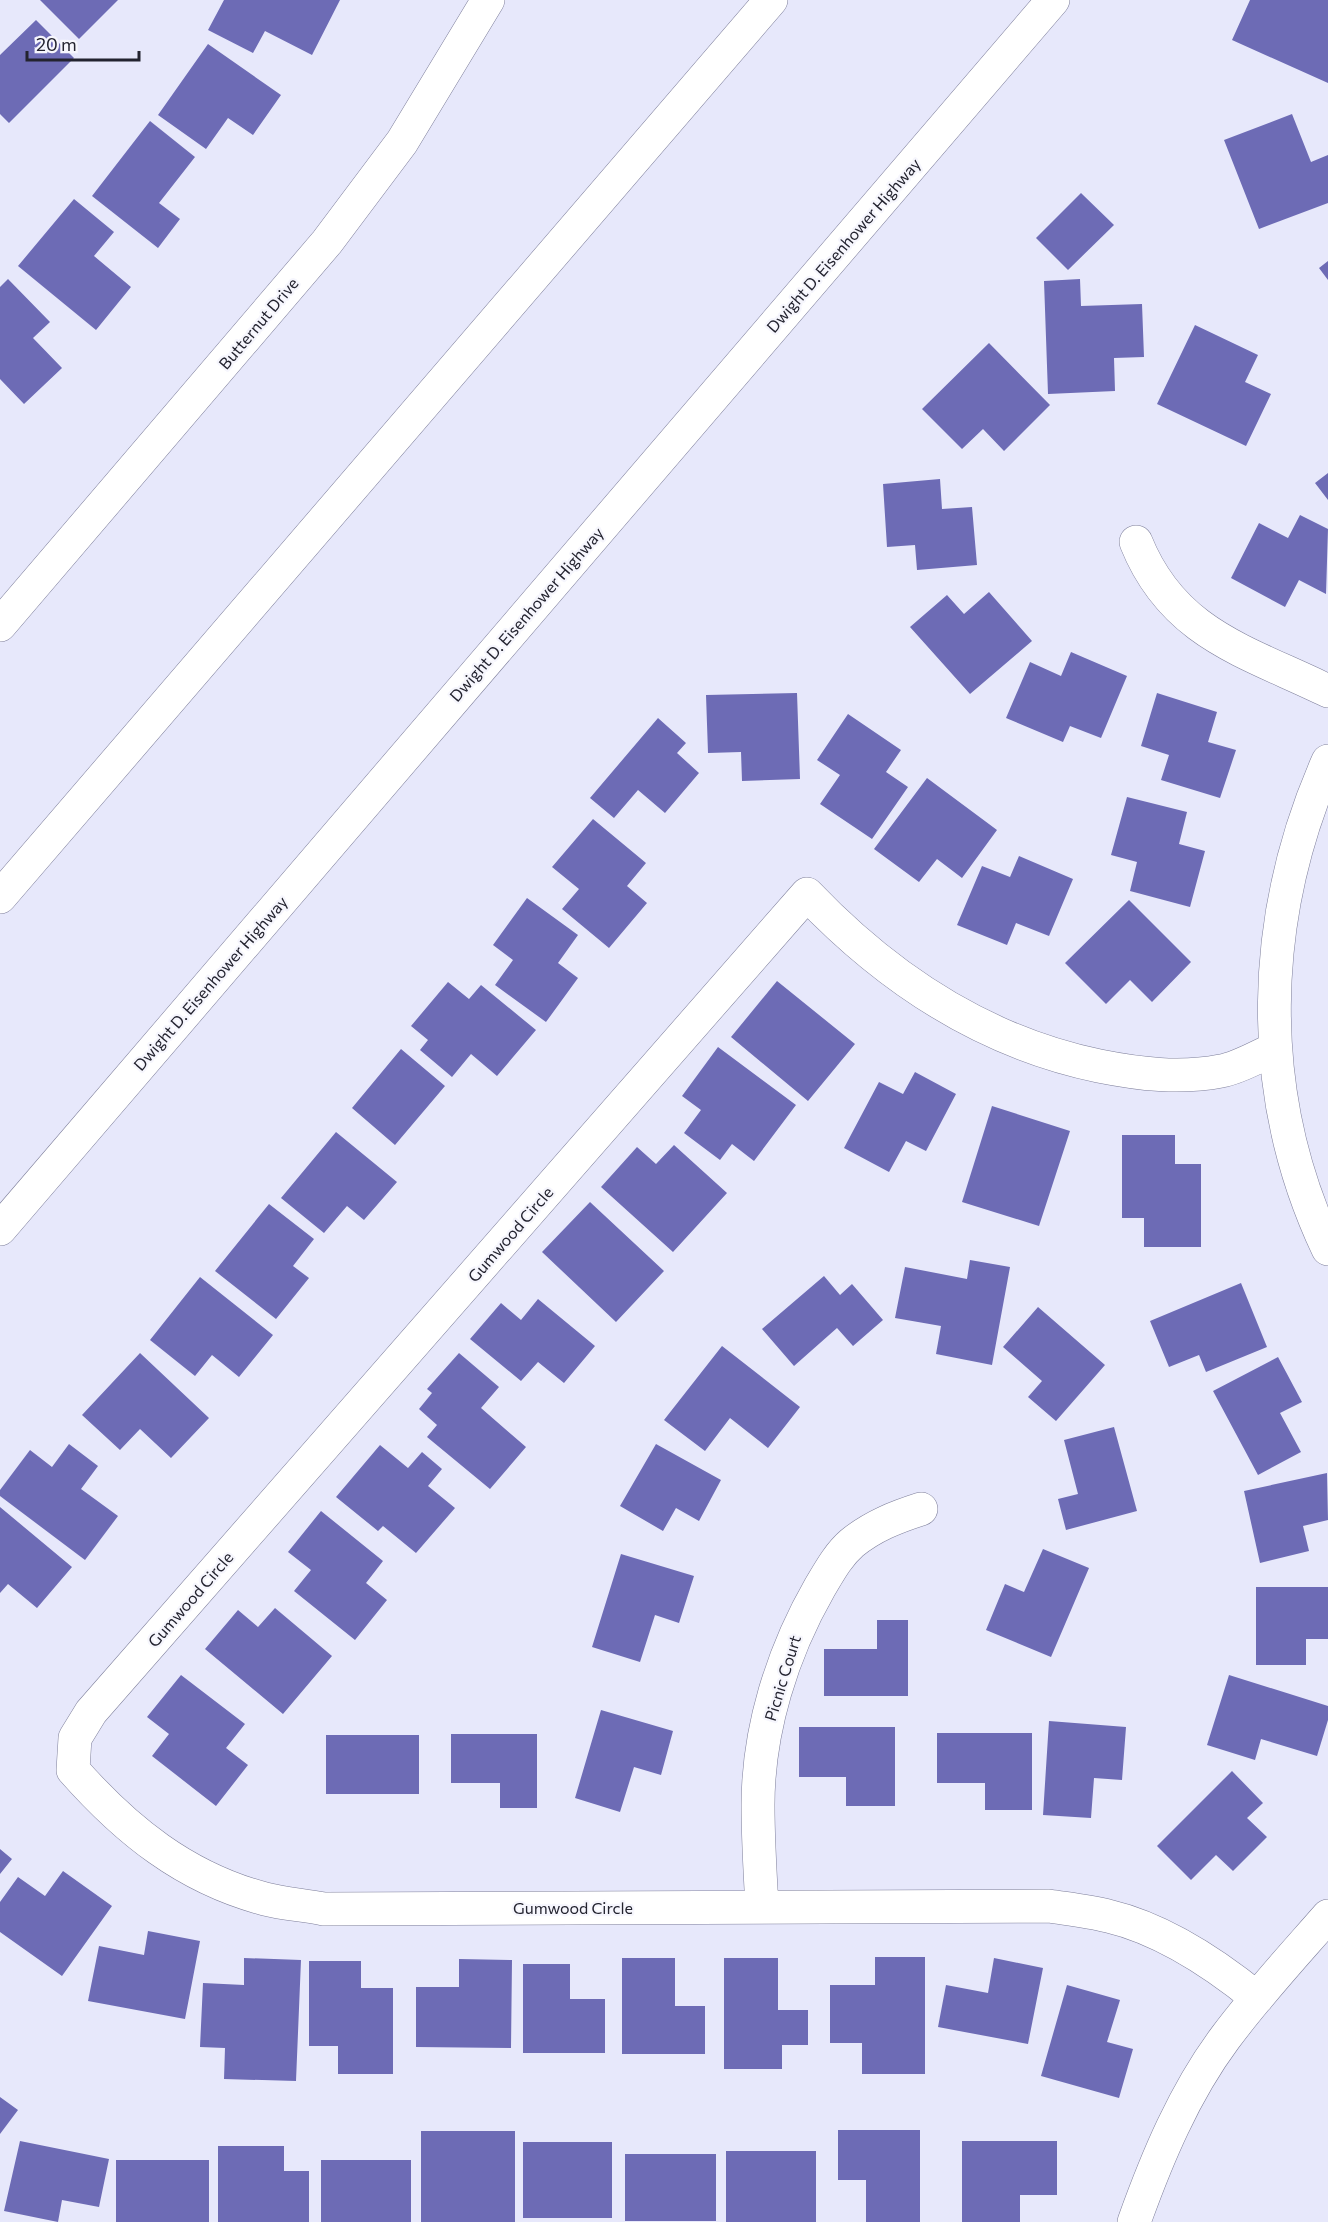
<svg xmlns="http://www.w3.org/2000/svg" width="1328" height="2222" font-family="Commissioner,sans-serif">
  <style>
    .building { fill: #6d6bb5 }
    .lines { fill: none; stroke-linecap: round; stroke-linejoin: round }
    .minor-casing { stroke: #7e7f9b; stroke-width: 34 }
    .highway-casing { stroke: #7e7f9b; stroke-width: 34 }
    .minor { stroke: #fff; stroke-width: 33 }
    .highway { stroke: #fff; stroke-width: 33 }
    .labels { text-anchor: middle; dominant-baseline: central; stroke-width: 4.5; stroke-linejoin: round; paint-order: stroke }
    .street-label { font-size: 16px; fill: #23232f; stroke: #f6f6fd }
  </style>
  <rect width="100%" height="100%" fill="#e7e8fb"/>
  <path class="building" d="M 40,0 L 118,0 L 79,39 Z
    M 224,0 L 340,0 L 312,55 L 265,31 L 253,53 L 208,30 Z
    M 1250,0 L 1328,0 L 1328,83 L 1232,40 Z
    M 36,20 L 74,58 L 9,123 L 0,114 L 0,55 Z
    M 208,44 L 281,95 L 253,135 L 228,118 L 206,149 L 158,115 Z
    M 1292,114 L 1311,162 L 1328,155 L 1328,203 L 1259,229 L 1224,140 Z
    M 150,121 L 195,157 L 159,203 L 180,219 L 158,248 L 92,196 Z
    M 1081,193 L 1114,225 L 1068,270 L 1036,238 Z
    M 74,199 L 114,232 L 94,256 L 131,287 L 96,330 L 18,266 Z
    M 1328,261 L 1328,280 L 1319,268 Z
    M 8,279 L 50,322 L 33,338 L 62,368 L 24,404 L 0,379 L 0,287 Z
    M 1080,279 L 1081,306 L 1142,304 L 1144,357 L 1114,358 L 1115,391 L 1048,394 L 1044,281 Z
    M 1195,325 L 1258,355 L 1245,382 L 1271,394 L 1246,446 L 1157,404 Z
    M 989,343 L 1050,405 L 1004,451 L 983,429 L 962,449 L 922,409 Z
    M 1328,473 L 1328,500 L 1315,483 Z
    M 940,479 L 942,509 L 972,507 L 977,565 L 917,570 L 915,545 L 887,547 L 883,484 Z
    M 1300,515 L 1328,529 L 1326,594 L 1299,580 L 1285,607 L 1231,578 L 1259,523 L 1288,538 Z
    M 989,592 L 1032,641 L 970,694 L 910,627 L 947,595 L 964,614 Z
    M 1071,652 L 1127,676 L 1101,738 L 1070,726 L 1063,742 L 1006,718 L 1030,662 L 1061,676 Z
    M 797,693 L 800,779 L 742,781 L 741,752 L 708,753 L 706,695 Z
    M 1157,693 L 1217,712 L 1208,742 L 1236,750 L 1220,798 L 1161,780 L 1169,755 L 1141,746 Z
    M 848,714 L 901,750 L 886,772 L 908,787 L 872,839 L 820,804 L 840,775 L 817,760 Z
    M 658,718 L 686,743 L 677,753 L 699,773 L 665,813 L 638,790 L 614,818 L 590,798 Z
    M 927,778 L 997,830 L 962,878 L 937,859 L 919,882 L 874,849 Z
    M 1127,797 L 1187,812 L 1179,844 L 1205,851 L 1190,907 L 1130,891 L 1137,862 L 1111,855 Z
    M 593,819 L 646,863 L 627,886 L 647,903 L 609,948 L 562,909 L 579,889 L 552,867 Z
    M 1019,856 L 1073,879 L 1049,936 L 1016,923 L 1007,945 L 957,925 L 982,866 L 1010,877 Z
    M 527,898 L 578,935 L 558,963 L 578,978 L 546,1022 L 495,985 L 513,960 L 493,945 Z
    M 1129,900 L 1191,962 L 1152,1002 L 1130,980 L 1106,1004 L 1065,963 Z
    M 777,981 L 855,1044 L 808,1101 L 731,1037 Z
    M 448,982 L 469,999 L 481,985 L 536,1030 L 497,1076 L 471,1054 L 452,1077 L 420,1050 L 428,1040 L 411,1026 Z
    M 718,1047 L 796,1105 L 754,1161 L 732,1144 L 720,1160 L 684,1133 L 701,1110 L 682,1096 Z
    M 401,1049 L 445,1086 L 395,1145 L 352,1108 Z
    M 915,1072 L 956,1094 L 926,1151 L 906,1141 L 889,1172 L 844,1148 L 879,1082 L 903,1094 Z
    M 992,1106 L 1070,1131 L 1039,1226 L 962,1202 Z
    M 336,1132 L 397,1182 L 364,1220 L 347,1206 L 324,1233 L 281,1198 Z
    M 1122,1135 L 1175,1135 L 1175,1164 L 1201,1164 L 1201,1247 L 1144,1247 L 1144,1218 L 1122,1218 Z
    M 674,1145 L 727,1193 L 673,1252 L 601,1187 L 637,1147 L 656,1164 Z
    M 590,1202 L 664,1271 L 616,1322 L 542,1252 Z
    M 269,1204 L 314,1239 L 293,1266 L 309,1278 L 276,1319 L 215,1271 Z
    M 970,1260 L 1010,1267 L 992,1365 L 936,1354 L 941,1326 L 895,1318 L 905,1267 L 967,1279 Z
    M 824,1276 L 840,1295 L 852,1284 L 883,1320 L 853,1346 L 837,1328 L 794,1366 L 762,1329 Z
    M 200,1277 L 273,1335 L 239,1377 L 212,1355 L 195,1376 L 150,1340 Z
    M 1241,1283 L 1267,1347 L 1206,1372 L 1199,1355 L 1169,1367 L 1150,1321 Z
    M 538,1299 L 595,1346 L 564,1383 L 538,1362 L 521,1381 L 470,1339 L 501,1303 L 521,1320 Z
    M 1038,1307 L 1105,1365 L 1056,1421 L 1028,1397 L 1042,1381 L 1003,1347 Z
    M 722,1346 L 800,1407 L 768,1448 L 730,1418 L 705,1451 L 664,1420 Z
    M 140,1353 L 209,1418 L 171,1458 L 140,1429 L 120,1450 L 82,1415 Z
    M 459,1353 L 499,1387 L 481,1408 L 526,1447 L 490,1489 L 427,1437 L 437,1425 L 419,1409 L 432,1393 L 427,1389 Z
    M 1278,1357 L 1302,1402 L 1280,1413 L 1301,1452 L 1258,1475 L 1213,1391 Z
    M 1114,1427 L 1137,1511 L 1066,1530 L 1058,1499 L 1078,1494 L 1064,1440 Z
    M 69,1444 L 98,1466 L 81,1489 L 118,1516 L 85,1560 L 0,1496 L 0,1490 L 30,1450 L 52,1467 Z
    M 656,1444 L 721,1480 L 699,1521 L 676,1508 L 663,1531 L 620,1506 Z
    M 380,1445 L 408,1468 L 422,1452 L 442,1469 L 428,1486 L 455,1508 L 416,1553 L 383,1526 L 378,1531 L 336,1497 Z
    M 1327,1473 L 1328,1520 L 1303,1526 L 1309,1551 L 1260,1563 L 1244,1491 Z
    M 0,1507 L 72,1567 L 37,1608 L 8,1584 L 0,1593 Z
    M 321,1511 L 383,1561 L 366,1583 L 387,1600 L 355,1640 L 294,1591 L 311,1570 L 288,1552 Z
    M 1043,1549 L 1089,1568 L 1051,1657 L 986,1630 L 1005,1584 L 1024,1592 Z
    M 621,1554 L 694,1576 L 679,1623 L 655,1615 L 640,1662 L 592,1647 Z
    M 1256,1587 L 1328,1587 L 1328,1639 L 1306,1639 L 1306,1665 L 1256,1665 Z
    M 275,1608 L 332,1656 L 283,1714 L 205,1649 L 238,1610 L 258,1627 Z
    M 877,1620 L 908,1620 L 908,1696 L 824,1696 L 824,1649 L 877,1649 Z
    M 181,1675 L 245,1724 L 226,1748 L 248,1765 L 216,1806 L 152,1756 L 169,1734 L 147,1717 Z
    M 1229,1675 L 1328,1706 L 1328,1720 L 1317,1756 L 1261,1739 L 1255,1760 L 1207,1745 Z
    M 601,1710 L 673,1731 L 661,1775 L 634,1767 L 620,1812 L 575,1798 Z
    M 1049,1721 L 1126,1727 L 1122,1780 L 1094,1778 L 1091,1818 L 1043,1815 Z
    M 799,1727 L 895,1727 L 895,1806 L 846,1806 L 846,1777 L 799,1777 Z
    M 937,1733 L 1032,1733 L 1032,1810 L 985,1810 L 985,1783 L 937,1783 Z
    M 451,1734 L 537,1734 L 537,1808 L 500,1808 L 500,1783 L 451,1783 Z
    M 326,1735 L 419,1735 L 419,1794 L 326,1794 Z
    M 1232,1771 L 1263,1803 L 1247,1818 L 1267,1837 L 1233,1871 L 1216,1855 L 1191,1880 L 1157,1846 Z
    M 0,1849 L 12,1859 L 0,1874 Z
    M 63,1871 L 112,1906 L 62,1976 L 0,1932 L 0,1902 L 18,1877 L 45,1896 Z
    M 148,1931 L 200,1941 L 185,2019 L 88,2001 L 99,1946 L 144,1955 Z
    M 875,1957 L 925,1957 L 925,2074 L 862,2074 L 862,2043 L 830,2043 L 830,1985 L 875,1985 Z
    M 244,1958 L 301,1960 L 296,2081 L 224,2079 L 225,2048 L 200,2047 L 203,1983 L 244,1985 Z
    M 622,1958 L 675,1958 L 675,2006 L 705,2006 L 705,2054 L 622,2054 Z
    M 724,1958 L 778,1958 L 778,2010 L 808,2010 L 808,2045 L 782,2045 L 782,2069 L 724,2069 Z
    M 994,1958 L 1043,1968 L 1028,2044 L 938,2027 L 946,1985 L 988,1993 Z
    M 459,1959 L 512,1960 L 511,2048 L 416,2047 L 416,1987 L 459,1987 Z
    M 309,1961 L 361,1961 L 361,1988 L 393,1988 L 393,2074 L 338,2074 L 338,2046 L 309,2046 Z
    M 523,1964 L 570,1964 L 570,1999 L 605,1999 L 605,2053 L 523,2053 Z
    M 1067,1985 L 1120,2000 L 1107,2042 L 1133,2049 L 1119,2098 L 1041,2076 Z
    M 0,2097 L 18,2110 L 0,2134 Z
    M 838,2130 L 920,2130 L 920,2222 L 866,2222 L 866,2180 L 838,2180 Z
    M 421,2131 L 515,2131 L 515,2222 L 421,2222 Z
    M 20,2141 L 109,2159 L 99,2207 L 62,2200 L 58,2222 L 4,2211 Z
    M 962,2141 L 1057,2141 L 1057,2195 L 1020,2195 L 1020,2222 L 962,2222 Z
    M 523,2142 L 612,2142 L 612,2218 L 523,2218 Z
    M 218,2146 L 284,2146 L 284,2171 L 309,2171 L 309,2222 L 218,2222 Z
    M 726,2151 L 816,2151 L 816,2222 L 726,2222 Z
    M 625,2154 L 716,2154 L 716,2221 L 625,2221 Z
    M 116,2160 L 209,2160 L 209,2222 L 116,2222 Z
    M 321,2160 L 411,2160 L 411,2222 L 321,2222 Z"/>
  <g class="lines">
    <g class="minor-casing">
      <path id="minor" d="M 1136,542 C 1173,634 1246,651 1328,691
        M 0,625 L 327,242 L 402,142 L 488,0
        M 1328,761 C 1259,917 1254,1093 1328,1249
        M 762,1906 C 760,1873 758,1839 758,1805 C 758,1730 782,1653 820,1587 C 829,1572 838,1555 852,1543 C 873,1526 896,1517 921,1509
        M 1257,1998 C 1214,1963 1163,1929 1108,1916 C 1089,1911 1069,1909 1049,1906 L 324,1909 C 304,1905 284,1904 265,1899 C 185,1878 126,1830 73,1770 L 75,1738 L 91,1712 L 807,894 C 888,979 983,1042 1099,1066 C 1139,1074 1180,1079 1221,1071 C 1239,1068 1258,1056 1275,1049
        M 1134,2222 C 1157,2158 1184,2093 1225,2038 C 1257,1995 1293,1956 1328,1916"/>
    </g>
    <g class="highway-casing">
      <path id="highway" d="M 0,897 L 771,0
        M 0,1229 L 1053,0"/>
    </g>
    <use href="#minor" class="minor"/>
    <use href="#highway" class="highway"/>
  </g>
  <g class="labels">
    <g class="street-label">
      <text transform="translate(843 245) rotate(-49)">Dwight D. Eisenhower Highway</text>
      <text transform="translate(258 323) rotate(-50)">Butternut Drive</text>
      <text transform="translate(526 614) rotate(-49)">Dwight D. Eisenhower Highway</text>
      <text transform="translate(210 983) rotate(-49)">Dwight D. Eisenhower Highway</text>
      <text transform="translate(510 1234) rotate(-49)">Gumwood Circle</text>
      <text transform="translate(190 1599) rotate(-49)">Gumwood Circle</text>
      <text transform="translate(782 1678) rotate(-73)">Picnic Court</text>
      <text x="573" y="1907">Gumwood Circle</text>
    </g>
  </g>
  <path d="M27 51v9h112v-9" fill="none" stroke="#23232f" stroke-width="3"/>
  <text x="36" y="51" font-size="18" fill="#23232f" stroke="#f6f6fd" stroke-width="4.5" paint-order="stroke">20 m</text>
</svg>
